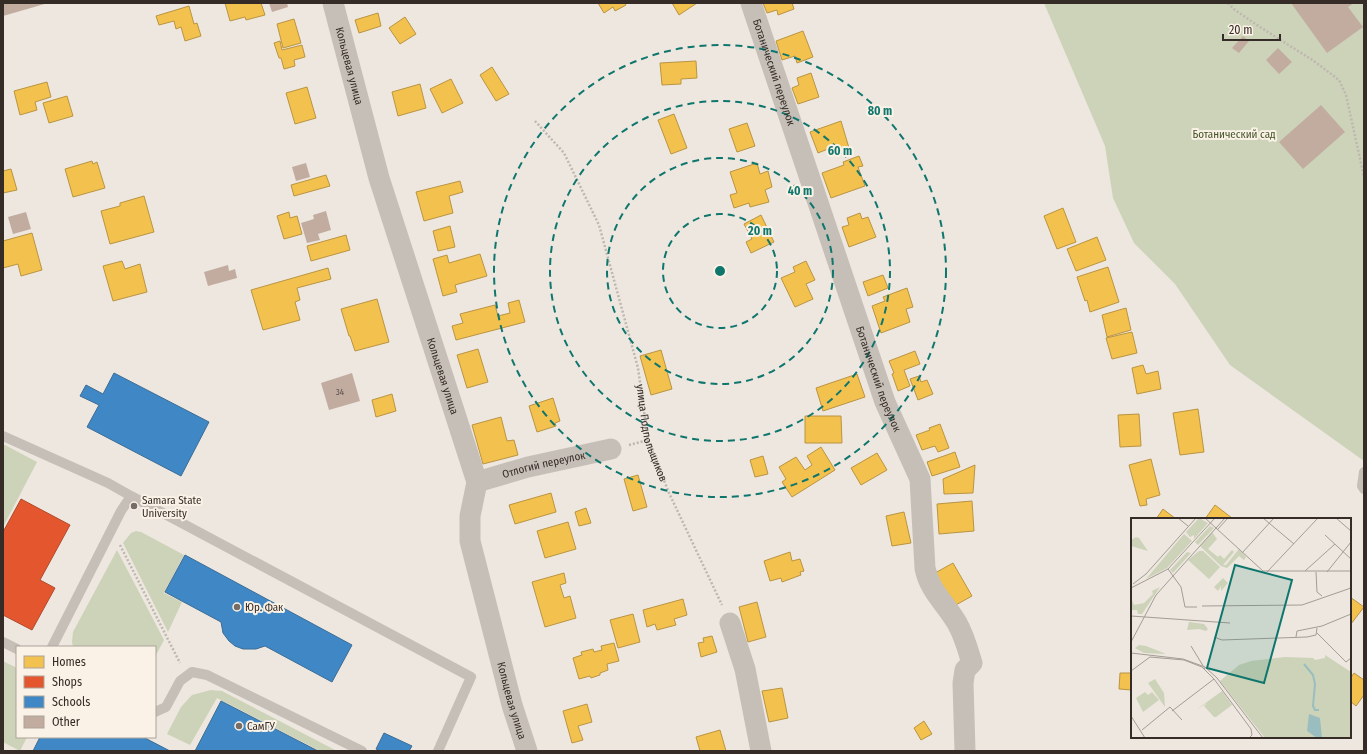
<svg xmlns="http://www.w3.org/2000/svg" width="1367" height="754" font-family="'Fira Sans Condensed',sans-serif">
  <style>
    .green { fill: #cdd3b8 }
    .homes { fill: #f2c14e; stroke: #ba9442 }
    .shops { fill: #e4572e; stroke: #b04a2c }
    .schools { fill: #3f88c5; stroke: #3c6c96 }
    .building { fill: #c2aca0 }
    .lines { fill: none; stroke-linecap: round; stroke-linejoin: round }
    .path { stroke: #beb7b1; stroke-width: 2.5; stroke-dasharray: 2 2; stroke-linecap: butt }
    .service { stroke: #c6bfb8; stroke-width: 10 }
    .minor { stroke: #c6bfb8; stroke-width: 21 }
    .ring { fill: none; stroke: #0f766e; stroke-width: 2; stroke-dasharray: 7 5 }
    .poi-dot { fill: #766d67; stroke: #faf2e6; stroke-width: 1.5 }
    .labels { text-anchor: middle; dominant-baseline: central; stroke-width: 4; stroke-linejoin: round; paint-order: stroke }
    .number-label { font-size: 9px; fill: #594c45 }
    .street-label { font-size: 11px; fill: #362c27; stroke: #faf2e6 }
    .park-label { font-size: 11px; fill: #445629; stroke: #faf2e6 }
    .poi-label { font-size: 11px; fill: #362c27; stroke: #faf2e6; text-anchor: start }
    .inset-river { fill: none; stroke: #9abebf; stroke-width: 2 }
    .inset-road { fill: none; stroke: #a49c95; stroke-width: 1 }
    .view { fill: #0f766e; fill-opacity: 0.15; stroke: #0f766e; stroke-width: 2 }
    .inset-edge { fill: none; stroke: #362c27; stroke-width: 2 }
    .centre { fill: #0f766e; stroke: #faf2e6; stroke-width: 2 }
    .ring-label { font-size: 12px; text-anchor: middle; font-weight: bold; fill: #0f766e; stroke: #faf2e6; stroke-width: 4; stroke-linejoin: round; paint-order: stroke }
  </style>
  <rect width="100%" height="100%" fill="#ede7df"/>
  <path class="green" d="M 1044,3 L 1364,3 L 1364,461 L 1230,365 L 1175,284 L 1134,243 L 1113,198 L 1105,146 Z
    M 3,444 L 37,462 L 3,527 Z
    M 136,531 L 141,532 L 184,555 L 164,593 L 182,602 L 168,632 L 123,543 L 131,533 Z
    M 117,550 L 164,640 L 155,657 L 155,647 L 73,647 L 72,642 L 73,632 Z
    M 3,661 L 17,668 L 17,737 L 27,737 L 20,751 L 3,742 Z
    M 211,690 L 222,691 L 337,751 L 320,751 L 217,698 L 190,745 L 167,734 L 181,707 L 192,695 Z"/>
  <path class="homes" d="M 225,3 L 261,3 L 265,15 L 246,20 L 245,17 L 230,21 Z
    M 598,3 L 625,3 L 626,5 L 615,11 L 613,7 L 604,13 Z
    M 672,3 L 697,3 L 679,15 Z
    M 763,3 L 792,3 L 794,9 L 778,15 L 777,10 L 767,13 Z
    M 189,6 L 194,24 L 197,23 L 201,36 L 185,41 L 181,27 L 176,29 L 174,21 L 159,25 L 156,16 Z
    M 378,13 L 381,26 L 359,33 L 355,20 Z
    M 405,17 L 416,34 L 400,44 L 389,28 Z
    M 294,19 L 301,43 L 283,48 L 277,24 Z
    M 803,31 L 813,57 L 797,63 L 795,56 L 782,60 L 776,41 Z
    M 280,41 L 282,50 L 302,45 L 305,57 L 294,60 L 295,66 L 284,69 L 281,58 L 279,58 L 274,43 Z
    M 696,61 L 697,78 L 681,79 L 681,84 L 662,85 L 660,63 Z
    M 492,67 L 509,94 L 496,101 L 480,75 Z
    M 811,73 L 819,97 L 798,104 L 792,88 L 799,85 L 797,78 Z
    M 451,79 L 463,103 L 442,113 L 430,89 Z
    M 47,82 L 51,97 L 35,102 L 37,110 L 20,115 L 14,91 Z
    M 420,84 L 426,108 L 398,116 L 392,92 Z
    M 307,87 L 316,118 L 295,124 L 286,93 Z
    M 67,96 L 73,116 L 49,123 L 43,103 Z
    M 674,114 L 687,148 L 671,154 L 658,120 Z
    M 841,121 L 849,148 L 835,153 L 833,147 L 818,153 L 810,132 Z
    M 747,123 L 755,146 L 737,152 L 729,129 Z
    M 859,156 L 863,166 L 858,167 L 865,186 L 831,198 L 822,173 L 844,165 L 843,162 Z
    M 92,161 L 93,164 L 97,162 L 105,188 L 73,197 L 65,169 Z
    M 757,163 L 760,174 L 768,171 L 772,187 L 765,190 L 769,202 L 750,207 L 749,203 L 734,208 L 730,195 L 737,193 L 730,172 Z
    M 11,169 L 17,190 L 3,193 L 3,171 Z
    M 326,175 L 330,186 L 294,196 L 291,185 Z
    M 460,181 L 463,192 L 449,196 L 453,213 L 424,221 L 416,192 Z
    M 144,196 L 154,232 L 110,244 L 101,211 L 120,206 L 120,203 Z
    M 1063,208 L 1076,242 L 1057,249 L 1044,216 Z
    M 289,212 L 290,218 L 297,216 L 302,234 L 284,239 L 277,216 Z
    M 860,213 L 862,219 L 868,217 L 876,237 L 849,247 L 842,227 L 849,225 L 847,218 Z
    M 761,215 L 774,242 L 751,253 L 746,242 L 752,239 L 744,224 Z
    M 450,226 L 455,247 L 438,251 L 433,231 Z
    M 32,233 L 42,270 L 21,276 L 18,264 L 3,268 L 3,241 Z
    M 346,235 L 350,250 L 311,261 L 307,246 Z
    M 1097,237 L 1106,260 L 1076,271 L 1067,249 Z
    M 480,254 L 487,276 L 455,285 L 457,292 L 443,296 L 433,259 L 447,255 L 449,263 Z
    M 122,261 L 125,269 L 140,264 L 147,292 L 113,301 L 103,266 Z
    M 806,261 L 815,280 L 806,284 L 813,299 L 795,307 L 781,278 L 795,272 L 793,267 Z
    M 1108,267 L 1119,302 L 1090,312 L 1087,300 L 1085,301 L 1077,277 Z
    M 328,268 L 331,279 L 297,288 L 300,300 L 295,302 L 300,320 L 263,330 L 251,290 Z
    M 883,275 L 888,288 L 868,296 L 863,282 Z
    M 907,288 L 913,307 L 906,309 L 910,322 L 881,333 L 872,306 L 885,301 L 883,297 Z
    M 377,299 L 389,342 L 355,351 L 350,336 L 349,336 L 341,309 Z
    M 519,300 L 525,322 L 456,340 L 452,326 L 463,323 L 460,314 L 495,305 L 498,316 L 510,313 L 508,303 Z
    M 1126,308 L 1131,330 L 1107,337 L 1102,315 Z
    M 1132,332 L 1137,353 L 1112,359 L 1106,338 Z
    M 478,349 L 488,382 L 467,388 L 457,355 Z
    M 661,350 L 672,389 L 651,395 L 640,356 Z
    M 915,351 L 920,364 L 904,370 L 910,386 L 898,391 L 892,374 L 894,373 L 889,361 Z
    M 1143,365 L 1146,374 L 1158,371 L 1161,389 L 1137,394 L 1132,368 Z
    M 857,374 L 865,397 L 823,411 L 816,388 Z
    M 919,376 L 921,382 L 927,380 L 933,394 L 918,400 L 910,379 Z
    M 392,394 L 396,411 L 376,417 L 372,400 Z
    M 553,398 L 560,421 L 555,423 L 556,426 L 537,432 L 529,406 Z
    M 1198,409 L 1204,452 L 1180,455 L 1173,413 Z
    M 1139,414 L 1141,446 L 1120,447 L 1118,415 Z
    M 805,416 L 841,416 L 842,443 L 805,443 Z
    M 501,417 L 507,441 L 514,440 L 518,455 L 483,464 L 472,425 Z
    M 940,424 L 949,448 L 938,452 L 935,446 L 922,450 L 916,435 L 930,430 L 929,428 Z
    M 821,447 L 835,470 L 792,497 L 782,482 L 786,479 L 779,467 L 796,457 L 805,470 L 812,465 L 807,456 Z
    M 955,452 L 960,467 L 932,476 L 927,462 Z
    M 877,453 L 887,470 L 861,485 L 851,468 Z
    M 763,456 L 768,474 L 755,477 L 750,460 Z
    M 1151,459 L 1160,495 L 1146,499 L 1147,505 L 1140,506 L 1129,465 Z
    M 975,465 L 973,493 L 944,494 L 943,479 Z
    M 638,475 L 647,507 L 633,511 L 624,479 Z
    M 551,493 L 556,512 L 515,524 L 509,505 Z
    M 972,501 L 974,531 L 939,534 L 937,504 Z
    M 1215,505 L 1232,518 L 1231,519 L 1205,519 Z
    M 586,508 L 591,523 L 579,526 L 575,512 Z
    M 1163,509 L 1176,519 L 1156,519 Z
    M 904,512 L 911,543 L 892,546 L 886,516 Z
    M 568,522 L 576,549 L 545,558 L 537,531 Z
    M 790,552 L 792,561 L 800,559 L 804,571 L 800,572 L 801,575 L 782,582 L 781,578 L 770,581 L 764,561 Z
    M 953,563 L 972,596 L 954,606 L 935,573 Z
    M 564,573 L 566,583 L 560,585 L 564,598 L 570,596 L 576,618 L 545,627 L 532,582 Z
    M 1350,597 L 1364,607 L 1351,624 L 1350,623 Z
    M 683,599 L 687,615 L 674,619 L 676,625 L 657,630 L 655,624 L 647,627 L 643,610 Z
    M 757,602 L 766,637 L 748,642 L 739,607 Z
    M 633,614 L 640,642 L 618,648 L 610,620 Z
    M 712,636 L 717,652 L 701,657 L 698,643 L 704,642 L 703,638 Z
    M 614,643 L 619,661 L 607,664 L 608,670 L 600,673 L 600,675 L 591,678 L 590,676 L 579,679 L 573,658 L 582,655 L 581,652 L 593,649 L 594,652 L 602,650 L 601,646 Z
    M 1120,673 L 1132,673 L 1132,690 L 1119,689 Z
    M 1354,673 L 1364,680 L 1364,695 L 1356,706 L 1350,701 L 1350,679 Z
    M 782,688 L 788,718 L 769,722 L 762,691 Z
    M 587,704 L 592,722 L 578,726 L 583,740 L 572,743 L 563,711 Z
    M 924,721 L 932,734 L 921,740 L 914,728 Z
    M 720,730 L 726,751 L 700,751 L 696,737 Z"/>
  <path class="shops" d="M 21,499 L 70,525 L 40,580 L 55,588 L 32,630 L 3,615 L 3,532 Z"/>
  <path class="schools" d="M 114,373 L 209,422 L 181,476 L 87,427 L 99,405 L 80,396 L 86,385 L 103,394 Z
    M 185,555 L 352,645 L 332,682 L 265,646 L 256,649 L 243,649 L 235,646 L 229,641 L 223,633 L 221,622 L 165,592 Z
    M 221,701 L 318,751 L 195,751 Z
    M 384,733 L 412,746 L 409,751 L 381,751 L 376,749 Z
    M 40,737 L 143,737 L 170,751 L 33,751 Z"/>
  <path class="building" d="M 3,3 L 48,3 L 3,16 Z
    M 269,3 L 287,3 L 288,7 L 272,12 Z
    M 1291,3 L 1354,3 L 1348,7 L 1363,27 L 1327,53 Z
    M 1243,36 L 1249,41 L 1239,53 L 1232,48 Z
    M 1278,48 L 1292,62 L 1279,74 L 1266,60 Z
    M 1321,105 L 1345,132 L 1303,169 L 1279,142 Z
    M 306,163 L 310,177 L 296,181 L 292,167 Z
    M 326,211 L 331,230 L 318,234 L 320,240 L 307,243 L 301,223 L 314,219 L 313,215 Z
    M 26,212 L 31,229 L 13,234 L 8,217 Z
    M 228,265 L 229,271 L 235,269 L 237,278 L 208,286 L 204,272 Z
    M 352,373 L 360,401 L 329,410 L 321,383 Z"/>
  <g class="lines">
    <g class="path">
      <path d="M 1228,3 L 1235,10 L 1260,27 L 1314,61 L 1339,80 L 1346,95 L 1364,177"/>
      <path id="s1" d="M 535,121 L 564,153 L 599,225 L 638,368 L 648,440 L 669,493 L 722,605"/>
      <path d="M 629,445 L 648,440"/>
      <path d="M 120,545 L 180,663"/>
    </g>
    <path class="service" d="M 3,436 L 108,483 L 131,496 L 121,511 L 52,647
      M 1364,472 L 1362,486 L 1364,489
      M 131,496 L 471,677 L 438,751
      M 3,642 L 17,649
      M 155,712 L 166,707 L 180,681 L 192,672 L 207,675 L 362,751"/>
    <g class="minor">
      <path id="s2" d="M 333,3 L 379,178 L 477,482 L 470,516 L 470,541 L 512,705 L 527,751"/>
      <path id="s3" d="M 751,3 L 885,402 L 920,479 L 925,568 C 929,590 946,604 957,623 C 964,635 968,650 972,663 L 965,670 L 963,683 L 965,751"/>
      <path id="s4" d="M 477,482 L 528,467 L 611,449"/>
      <path d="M 730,623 L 745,669 L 761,751"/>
    </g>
  </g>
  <g class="ring">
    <circle cx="720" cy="271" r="57"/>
    <circle cx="720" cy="271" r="113"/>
    <circle cx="720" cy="271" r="170"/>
    <circle cx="720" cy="271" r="226"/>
  </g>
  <g class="poi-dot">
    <circle cx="134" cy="506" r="4"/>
    <circle cx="237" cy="607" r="4"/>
    <circle cx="239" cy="726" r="4"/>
  </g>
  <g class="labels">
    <g class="number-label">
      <text x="340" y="392">34</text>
    </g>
    <g class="street-label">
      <text stroke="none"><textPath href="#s2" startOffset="65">Кольцевая улица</textPath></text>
      <text stroke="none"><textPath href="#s3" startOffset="73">Ботанический переулок</textPath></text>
      <text stroke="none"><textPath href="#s2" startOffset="389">Кольцевая улица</textPath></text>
      <text stroke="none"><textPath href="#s3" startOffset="397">Ботанический переулок</textPath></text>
      <text stroke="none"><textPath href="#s1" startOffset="338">улица Подпольщиков</textPath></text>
      <text stroke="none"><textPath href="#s4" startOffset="69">Отлогий переулок</textPath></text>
      <text stroke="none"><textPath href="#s2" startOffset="725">Кольцевая улица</textPath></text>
    </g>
    <g class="park-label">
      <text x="1234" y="134">Ботанический сад</text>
    </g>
    <g class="poi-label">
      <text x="142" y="500">Samara State<tspan x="142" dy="13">University</tspan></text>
      <text x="245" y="607">Юр. Фак</text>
      <text x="247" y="726">СамГУ</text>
    </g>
  </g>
  <g transform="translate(1131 518)">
    <rect width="220" height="220" fill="#ede7df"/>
    <path d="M 68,0 L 77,5 L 63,21 L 63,17 L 59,19 L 55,14 ZM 79,8 L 83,10 L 67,27 L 64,24 ZM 81,14 L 86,21 L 77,31 L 87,39 L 89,37 L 93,41 L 101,32 L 103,34 L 92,47 L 95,47 L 108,31 L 115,39 L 113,42 L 108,38 L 96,50 L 90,48 L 69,28 ZM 53,16 L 61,23 L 36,50 L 15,61 ZM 5,19 L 8,20 L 17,33 L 0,28 L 0,22 ZM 68,33 L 72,33 L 89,49 L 78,61 L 57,42 ZM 56,34 L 60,35 L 42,55 L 39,52 ZM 92,60 L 97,65 L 90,73 L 90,68 L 87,73 L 83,69 ZM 29,69 L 11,96 L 7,96 L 6,92 L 0,92 L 0,80 L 3,87 L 13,85 L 22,76 L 21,73 ZM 58,104 L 73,106 L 77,111 L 75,113 L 68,111 L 56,112 ZM 8,127 L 15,128 L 35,136 L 13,135 L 4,130 ZM 194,137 L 220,154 L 220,220 L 134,220 L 89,163 L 108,147 L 120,143 L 154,139 L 182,140 L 184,142 L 194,140 ZM 24,161 L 33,175 L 34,189 L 17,165 ZM 91,173 L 101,187 L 85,199 L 83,199 L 73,188 L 76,185 L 65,192 ZM 14,174 L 17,177 L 21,174 L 28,182 L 12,194 L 5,180 Z" fill="#cdd3b8"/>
    <path d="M 178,196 L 189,200 L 191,220 L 186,220 L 176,213 Z" fill="#9abebf"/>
    <path class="inset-river" d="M 173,146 L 182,157 L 184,166 L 182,188 L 184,192 L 188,192"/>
    <path class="inset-road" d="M 47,0 L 57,8M 74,0 L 132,53 L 220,53M 132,0 L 163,26M 205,0 L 220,13M 86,12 L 97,0M 194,17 L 220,41M 111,35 L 143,0M 37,51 L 50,69 L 54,89 L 66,89M 174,53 L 204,26M 136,54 L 187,0M 185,54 L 186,74 L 191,78M 196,54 L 220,24M 2,66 L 15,56 L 65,0M 0,70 L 37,51 L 84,0M 71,88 L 171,87 L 220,70M 0,98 L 99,105M 186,115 L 215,144 L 220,140M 83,119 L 91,122 L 176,119 L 185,117 L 186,110M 165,119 L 166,113 L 191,108 L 220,96M 0,124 L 25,77 L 94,0M 60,128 L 74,151M 0,135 L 52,141 L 74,149 L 86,160 L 132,220M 0,153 L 19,139 L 53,142 L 71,149 L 83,161 L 120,211 L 121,217 L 118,220M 41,193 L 83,161M 0,198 L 14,220M 11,212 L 39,189 L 51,202"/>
    <path class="view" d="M 104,47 L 161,62 L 133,165 L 76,150 Z"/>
    <rect width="220" height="220" class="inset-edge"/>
  </g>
  <circle cx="720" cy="271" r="6" class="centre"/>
  <g class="ring-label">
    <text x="880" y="115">80 m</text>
    <text x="840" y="155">60 m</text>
    <text x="800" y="195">40 m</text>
    <text x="760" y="235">20 m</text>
  </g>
  <rect width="1367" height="754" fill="none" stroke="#362c27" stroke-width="8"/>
  <rect x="16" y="646" width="140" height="92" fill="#faf2e6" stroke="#aca39a"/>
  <rect x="24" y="656" width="20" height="12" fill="#f2c14e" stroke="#aca39a"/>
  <text x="52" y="666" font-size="12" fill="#362c27">Homes</text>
  <rect x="24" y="676" width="20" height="12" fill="#e4572e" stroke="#aca39a"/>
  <text x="52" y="686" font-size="12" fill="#362c27">Shops</text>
  <rect x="24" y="696" width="20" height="12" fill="#3f88c5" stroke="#aca39a"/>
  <text x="52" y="706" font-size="12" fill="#362c27">Schools</text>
  <rect x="24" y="716" width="20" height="12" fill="#c2aca0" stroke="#aca39a"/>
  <text x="52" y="726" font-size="12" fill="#362c27">Other</text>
  <path d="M1223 34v6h57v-6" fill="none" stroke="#362c27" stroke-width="2"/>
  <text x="1229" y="34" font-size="12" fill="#362c27" stroke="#faf2e6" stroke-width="3" paint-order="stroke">20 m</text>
</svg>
